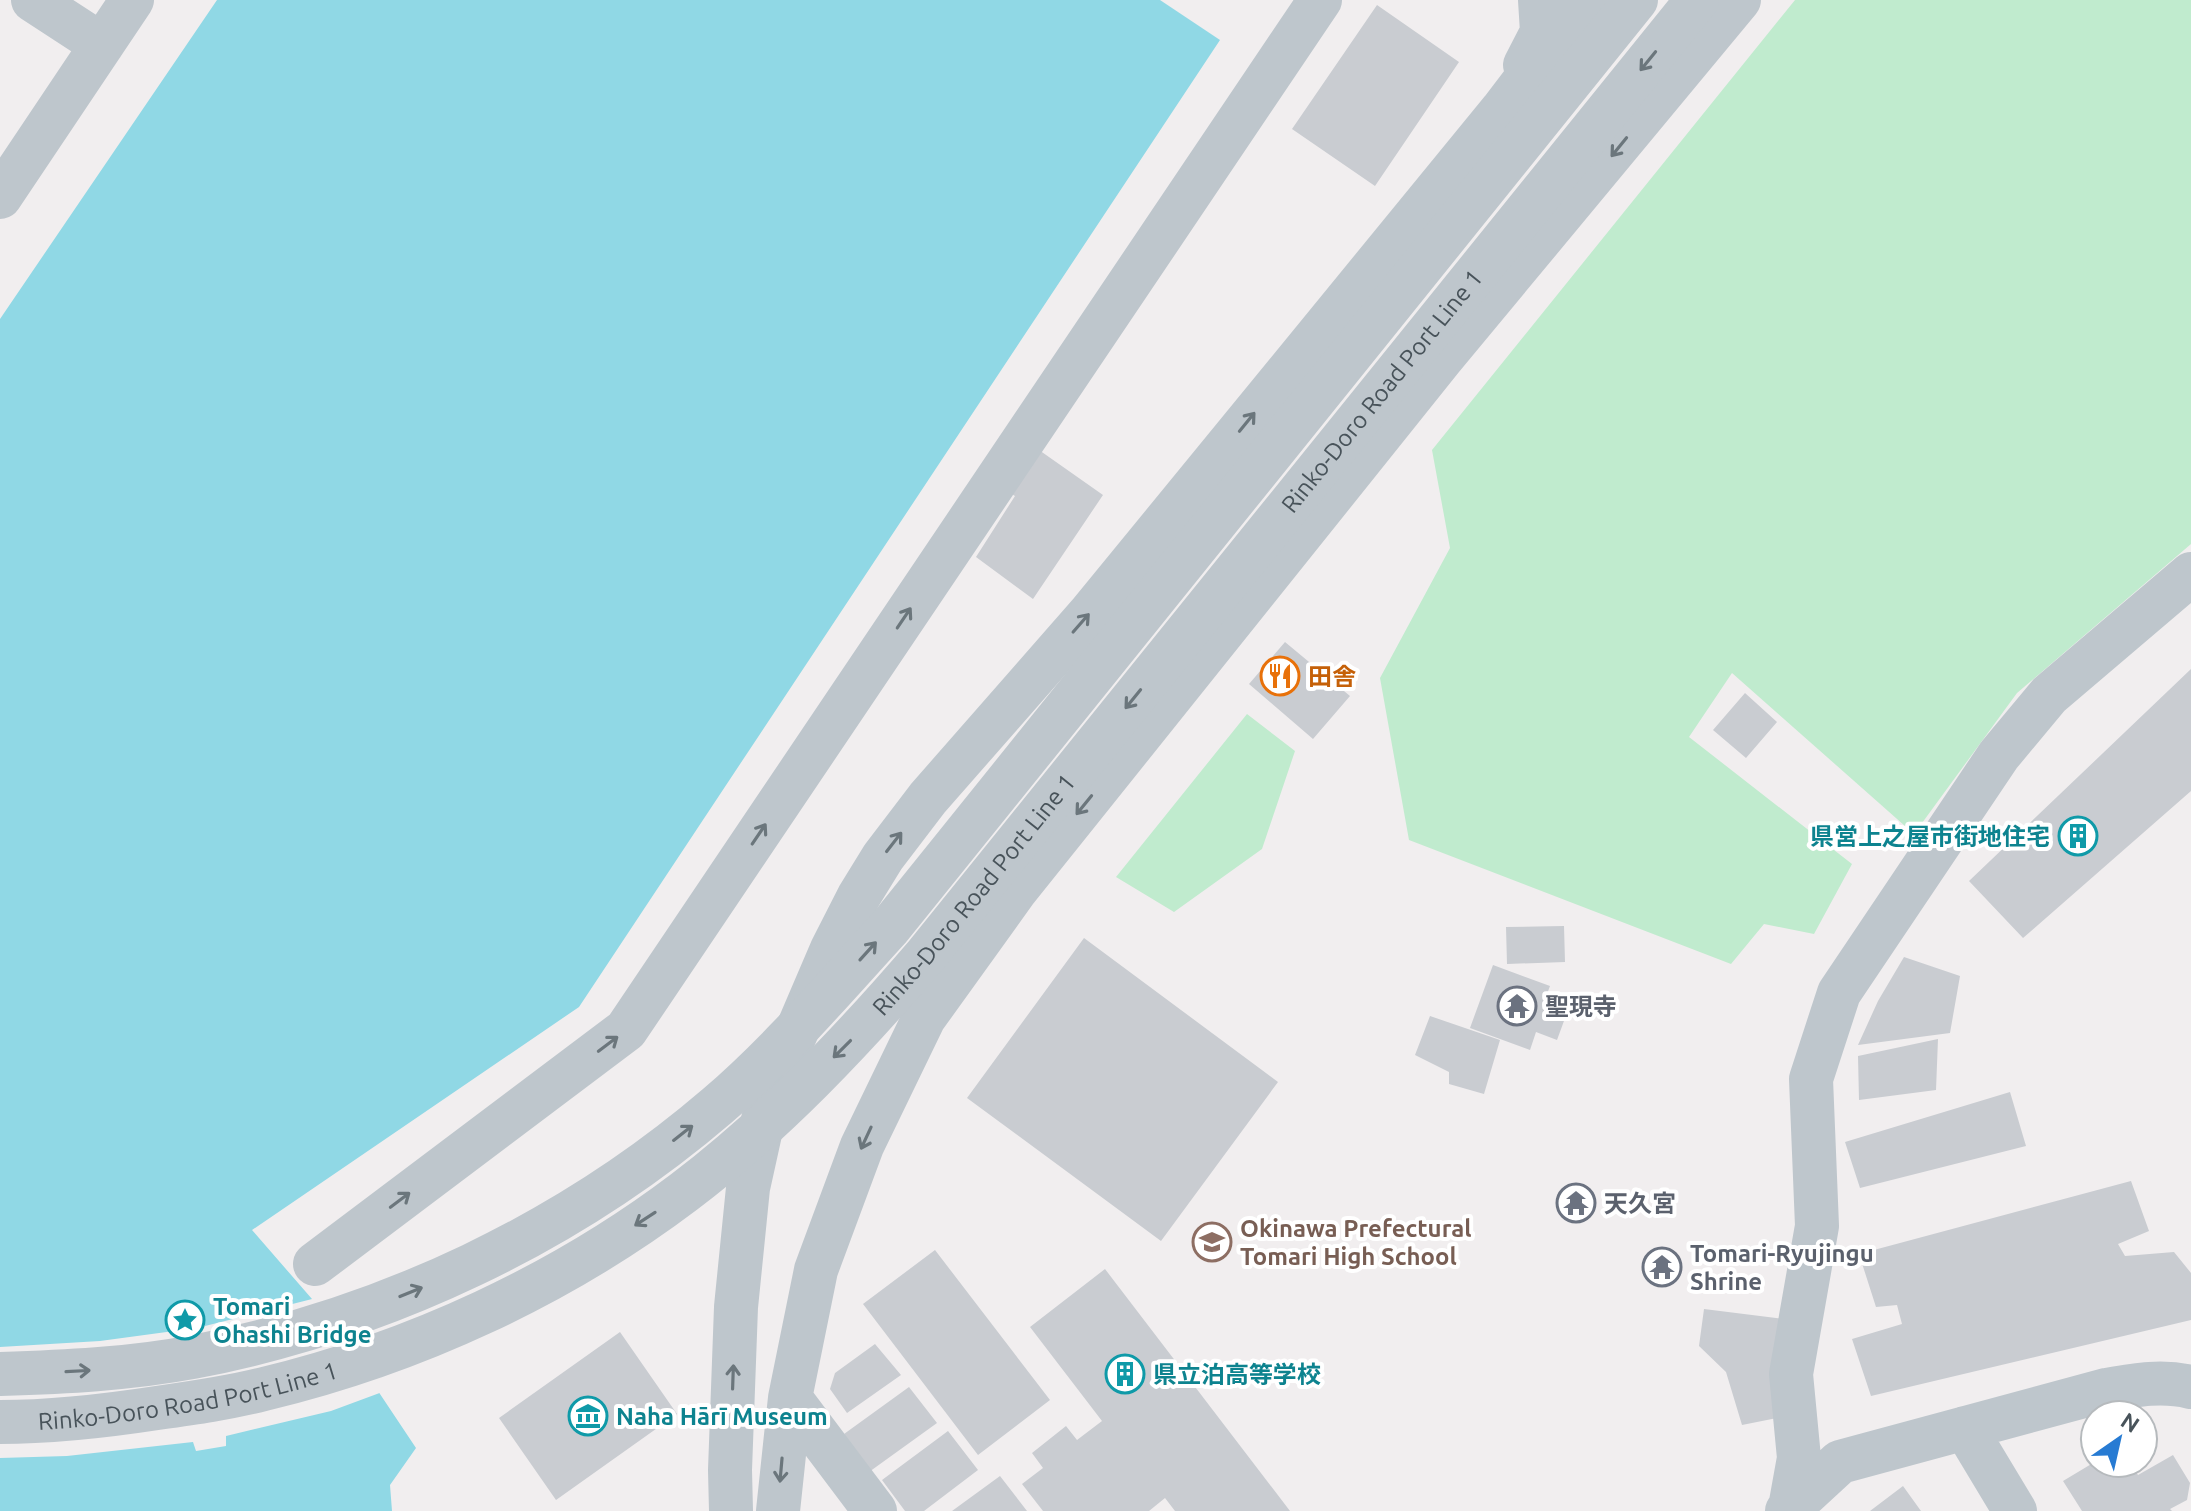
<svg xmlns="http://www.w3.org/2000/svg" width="2191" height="1511" font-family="Ubuntu,'Noto Sans JP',sans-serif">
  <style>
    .green { fill: #c0ebce }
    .water { fill: #90d8e5 }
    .pier { fill: #f1eeef }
    .building { fill: #c9ccd1 }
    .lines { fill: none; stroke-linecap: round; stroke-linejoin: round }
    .minor { stroke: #bec6cc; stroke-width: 44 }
    .minor-bridge { stroke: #bec6cc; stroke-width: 44 }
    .oneway { stroke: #6b767c }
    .labels { text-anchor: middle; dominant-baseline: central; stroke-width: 8; stroke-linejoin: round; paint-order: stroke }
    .street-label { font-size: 24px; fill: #48535a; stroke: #fff }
    .food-label { font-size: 24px; font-weight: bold; fill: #c56008; stroke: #fff; text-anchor: start }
    .culture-label { font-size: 24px; font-weight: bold; fill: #0d838f; stroke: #fff; text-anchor: start }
    .worship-label { font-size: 24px; font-weight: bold; fill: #5b616d; stroke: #fff; text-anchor: start }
    .education-label { font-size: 24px; font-weight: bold; fill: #785e54; stroke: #fff; text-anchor: start }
  </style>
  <rect width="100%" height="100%" fill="#f1eeef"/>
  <path class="green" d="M 1795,0 L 2191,0 L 2191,544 L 2017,693 L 1914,834 L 1732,673 L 1689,737 L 1852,864 L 1814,934 L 1764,924 L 1731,964 L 1409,840 L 1380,678 L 1450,548 L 1432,450 Z
    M 1247,714 L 1295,751 L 1262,849 L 1174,912 L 1116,877 Z"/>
  <path class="water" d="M 217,0 L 1160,0 L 1220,40 L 579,1007 L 252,1230 L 332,1322 L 416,1448 L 390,1485 L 392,1511 L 0,1511 L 0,319 Z"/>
  <path class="pier" d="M 316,1298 L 335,1319 L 385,1391 L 331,1411 L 226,1436 L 226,1446 L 196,1451 L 193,1442 L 67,1456 L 0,1458 L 0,1347 L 100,1341 L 174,1331 L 173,1321 L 204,1315 L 205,1326 Z"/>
  <path class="building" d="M 1377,5 L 1459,62 L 1375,186 L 1292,129 Z
    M 1039,450 L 1103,495 L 1033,599 L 976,557 L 1015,496 L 1010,493 Z
    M 1285,642 L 1350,696 L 1313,739 L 1249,684 Z
    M 2191,669 L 2191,791 L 2023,938 L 1969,881 Z
    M 1745,693 L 1777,722 L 1746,758 L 1713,730 Z
    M 1564,926 L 1565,962 L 1507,964 L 1506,927 Z
    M 1084,938 L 1278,1082 L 1161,1241 L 967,1098 Z
    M 1904,957 L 1960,976 L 1950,1033 L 1858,1045 L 1878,1001 Z
    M 1493,965 L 1550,986 L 1544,1002 L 1568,1010 L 1557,1040 L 1536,1032 L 1530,1050 L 1470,1028 Z
    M 1430,1016 L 1500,1040 L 1484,1094 L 1449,1084 L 1449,1072 L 1415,1055 Z
    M 1938,1039 L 1936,1090 L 1859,1100 L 1858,1056 Z
    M 2010,1092 L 2026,1146 L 1860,1188 L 1845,1142 Z
    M 2131,1181 L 2149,1231 L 2118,1244 L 2125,1256 L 2174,1252 L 2191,1273 L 2191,1320 L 1871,1396 L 1852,1339 L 1902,1324 L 1897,1305 L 1876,1307 L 1859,1254 Z
    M 935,1250 L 1050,1400 L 978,1455 L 863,1304 Z
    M 1105,1269 L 1290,1511 L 1175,1511 L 1165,1498 L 1149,1511 L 1043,1511 L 1022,1484 L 1043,1468 L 1032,1453 L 1066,1426 L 1077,1440 L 1102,1421 L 1030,1327 Z
    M 1704,1309 L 1783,1319 L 1777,1418 L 1742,1425 L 1726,1372 L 1699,1346 Z
    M 620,1332 L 677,1414 L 556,1500 L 499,1418 Z
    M 875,1344 L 901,1375 L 847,1413 L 830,1389 L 835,1373 Z
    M 909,1387 L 937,1423 L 869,1472 L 844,1434 Z
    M 948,1431 L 978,1470 L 924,1511 L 905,1511 L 882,1480 Z
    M 2173,1455 L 2190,1483 L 2187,1500 L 2170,1509 L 2172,1511 L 2082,1511 L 2063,1481 L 2093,1463 L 2130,1463 L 2138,1475 Z
    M 1000,1476 L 1027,1511 L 952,1511 Z
    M 1903,1486 L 1921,1511 L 1870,1511 Z"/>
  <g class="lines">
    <path class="minor" d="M 33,0 L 102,45
      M 1525,65 L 1542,32 L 1540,0
      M 0,197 L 132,0
      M 315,1264 L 626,1030 L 1320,0
      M 790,1398 L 875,1511
      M 1965,1428 L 2015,1511
      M 731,1511 L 730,1470 L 736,1307 L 748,1188 L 763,1120 L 781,1068 L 832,949 L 859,896 L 883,857 L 928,798 L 1091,612 L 1502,110 L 1586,0
      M 778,1511 L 790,1398 L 816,1270 L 862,1146 L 924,1018 L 1016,890 L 1442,358 L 1739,0
      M 1787,1511 L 1840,1462 L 2106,1390 C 2135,1385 2162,1380 2191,1387
      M 1792,1511 L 1790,1508 L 1799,1458 L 1791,1374 L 1817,1226 L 1811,1079 L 1839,993 L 1999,755 L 2049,695 L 2191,574"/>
    <g class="minor-bridge">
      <path d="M 0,1374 C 64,1372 129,1369 193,1357 C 385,1320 569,1233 717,1106 C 780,1052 834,988 890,927 L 1636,0"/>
      <path id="s1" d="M 0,1422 C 52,1422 105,1416 157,1408 C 193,1403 229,1398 264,1389 C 414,1353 561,1285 684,1192 C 774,1124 853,1040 926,955 L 1697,0"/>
    </g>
  </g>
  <defs><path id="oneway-shaft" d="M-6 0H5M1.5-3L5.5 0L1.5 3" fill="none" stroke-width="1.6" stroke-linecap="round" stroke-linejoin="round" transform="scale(2)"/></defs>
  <g class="oneway">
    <use href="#oneway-shaft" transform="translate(1648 61) rotate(129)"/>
    <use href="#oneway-shaft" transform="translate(1619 147) rotate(129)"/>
    <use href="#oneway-shaft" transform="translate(1247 422) rotate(-51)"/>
    <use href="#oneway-shaft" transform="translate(904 618) rotate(-56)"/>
    <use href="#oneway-shaft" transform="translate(1081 623) rotate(-49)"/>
    <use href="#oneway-shaft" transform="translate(1133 699) rotate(129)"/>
    <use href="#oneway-shaft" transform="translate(1084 805) rotate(129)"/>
    <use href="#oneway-shaft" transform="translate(759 834) rotate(-56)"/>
    <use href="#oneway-shaft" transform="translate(894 842) rotate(-52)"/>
    <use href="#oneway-shaft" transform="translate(868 951) rotate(-48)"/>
    <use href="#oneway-shaft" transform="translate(608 1044) rotate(-37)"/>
    <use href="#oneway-shaft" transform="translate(842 1049) rotate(135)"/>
    <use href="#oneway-shaft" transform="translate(683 1133) rotate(-38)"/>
    <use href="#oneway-shaft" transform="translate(866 1138) rotate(115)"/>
    <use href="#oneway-shaft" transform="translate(400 1200) rotate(-37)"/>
    <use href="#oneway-shaft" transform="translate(645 1219) rotate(147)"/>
    <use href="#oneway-shaft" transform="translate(411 1292) rotate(-22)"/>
    <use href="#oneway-shaft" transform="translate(78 1371) rotate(-3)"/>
    <use href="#oneway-shaft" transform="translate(733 1377) rotate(-88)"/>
    <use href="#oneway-shaft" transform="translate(781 1470) rotate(95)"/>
  </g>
  <defs>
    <g id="restaurant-ring" transform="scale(2)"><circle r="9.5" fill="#fff" stroke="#e8710a" stroke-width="1.5"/><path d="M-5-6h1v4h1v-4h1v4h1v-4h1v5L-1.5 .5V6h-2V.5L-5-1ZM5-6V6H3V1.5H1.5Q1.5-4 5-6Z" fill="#e8710a"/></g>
    <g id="building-ring" transform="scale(2)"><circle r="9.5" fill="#fff" stroke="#0f9aa8" stroke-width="1.5"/><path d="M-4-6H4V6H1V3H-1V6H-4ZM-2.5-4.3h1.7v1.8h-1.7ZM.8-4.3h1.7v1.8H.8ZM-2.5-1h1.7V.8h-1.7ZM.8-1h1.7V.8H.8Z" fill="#0f9aa8"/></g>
    <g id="temple-ring" transform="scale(2)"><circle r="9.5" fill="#fff" stroke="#6b7280" stroke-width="1.5"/><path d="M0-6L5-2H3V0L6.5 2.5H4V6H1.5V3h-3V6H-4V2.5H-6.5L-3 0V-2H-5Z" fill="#6b7280"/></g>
    <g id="school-ring" transform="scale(2)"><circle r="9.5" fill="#fff" stroke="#8d6e63" stroke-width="1.5"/><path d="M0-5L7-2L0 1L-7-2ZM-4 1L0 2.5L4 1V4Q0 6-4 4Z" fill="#8d6e63"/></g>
    <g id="sight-ring" transform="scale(2)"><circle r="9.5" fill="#fff" stroke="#0f9aa8" stroke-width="1.5"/><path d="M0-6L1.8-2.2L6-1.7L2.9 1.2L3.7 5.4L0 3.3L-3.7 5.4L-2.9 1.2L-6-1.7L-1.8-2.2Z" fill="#0f9aa8"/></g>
    <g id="museum-ring" transform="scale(2)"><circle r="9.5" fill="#fff" stroke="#0f9aa8" stroke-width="1.5"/><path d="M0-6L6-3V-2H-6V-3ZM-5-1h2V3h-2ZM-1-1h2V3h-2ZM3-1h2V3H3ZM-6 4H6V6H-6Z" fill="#0f9aa8"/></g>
  </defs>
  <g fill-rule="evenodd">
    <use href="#restaurant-ring" x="1280" y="676"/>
    <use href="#building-ring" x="2078" y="836"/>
    <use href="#temple-ring" x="1517" y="1006"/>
    <use href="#temple-ring" x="1576" y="1203"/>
    <use href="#school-ring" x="1212" y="1242"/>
    <use href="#temple-ring" x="1662" y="1267"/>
    <use href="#sight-ring" x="185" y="1320"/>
    <use href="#building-ring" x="1125" y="1374"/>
    <use href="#museum-ring" x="588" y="1416"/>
  </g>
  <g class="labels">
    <g class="street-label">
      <text stroke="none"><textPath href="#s1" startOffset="1798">Rinko-Doro Road Port Line 1</textPath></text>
      <text stroke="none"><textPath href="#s1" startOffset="1150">Rinko-Doro Road Port Line 1</textPath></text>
      <text stroke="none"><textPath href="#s1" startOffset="190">Rinko-Doro Road Port Line 1</textPath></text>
    </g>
    <g class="food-label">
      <text x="1308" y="676">田舎</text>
    </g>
    <g class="culture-label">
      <text x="2050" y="836" text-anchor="end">県営上之屋市街地住宅</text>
      <text x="213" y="1306">Tomari<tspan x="213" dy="28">Ohashi Bridge</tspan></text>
      <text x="1153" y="1374">県立泊高等学校</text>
      <text x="616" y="1416">Naha Hārī Museum</text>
    </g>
    <g class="worship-label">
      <text x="1545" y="1006">聖現寺</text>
      <text x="1604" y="1203">天久宮</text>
      <text x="1690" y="1253">Tomari-Ryujingu<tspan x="1690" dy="28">Shrine</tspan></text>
    </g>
    <g class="education-label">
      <text x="1240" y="1228">Okinawa Prefectural<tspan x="1240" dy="28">Tomari High School</tspan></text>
    </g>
  </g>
  <g transform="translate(2119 1439) rotate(34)"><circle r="38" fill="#ffffff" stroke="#b6babd" stroke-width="2"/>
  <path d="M0-6L14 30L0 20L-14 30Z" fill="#277bd3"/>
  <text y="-12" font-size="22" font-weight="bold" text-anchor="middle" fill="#48535a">N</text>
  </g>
</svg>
